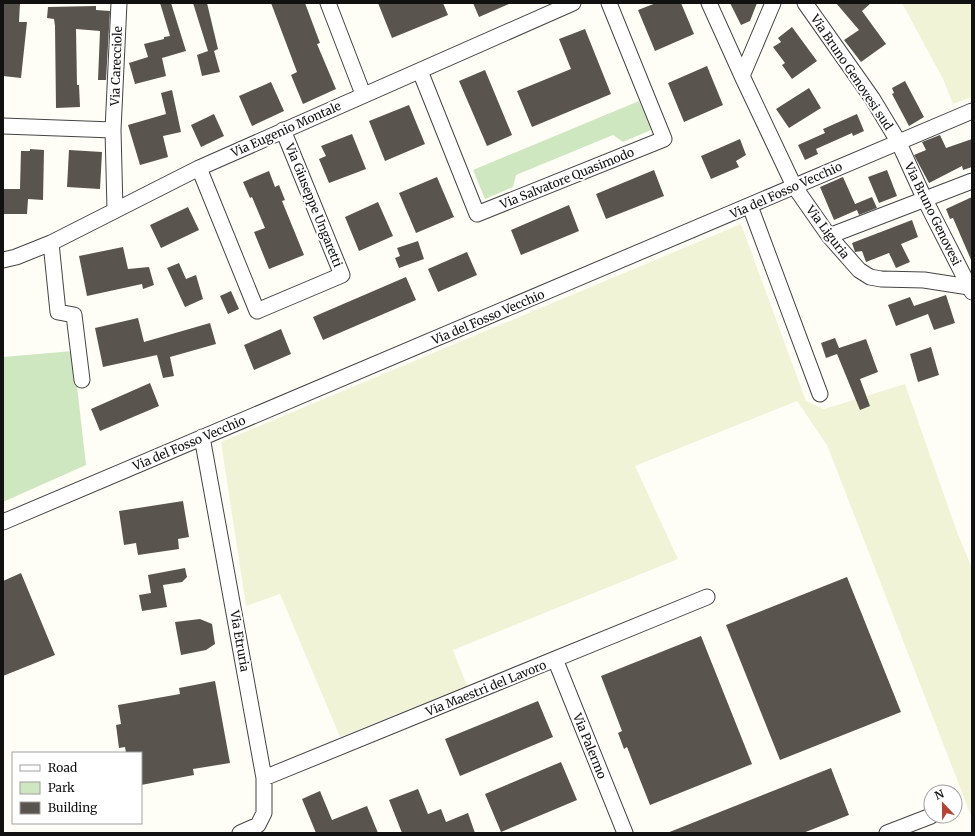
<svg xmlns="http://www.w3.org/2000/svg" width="975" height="836" font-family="Merriweather,serif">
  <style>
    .farmland { fill: #f1f3d7 }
    .green { fill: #cfe7c1 }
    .building { fill: #59544e }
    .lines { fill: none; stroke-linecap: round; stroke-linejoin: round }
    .minor-casing { stroke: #444; stroke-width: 17 }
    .minor { stroke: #fff; stroke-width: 15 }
    .labels { text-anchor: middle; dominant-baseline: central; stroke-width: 4; stroke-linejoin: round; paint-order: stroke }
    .street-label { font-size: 12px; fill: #111; stroke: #fff }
  </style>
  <rect width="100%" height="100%" fill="#fefef6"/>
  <path class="farmland" d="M 902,3 L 972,3 L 972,97 L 953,104 L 943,79 Z
    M 741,224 L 806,401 L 824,409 L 905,384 L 957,532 L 972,568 L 972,818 L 827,445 L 797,401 L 635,466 L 678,559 L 453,650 L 467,686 L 340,737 L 280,594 L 246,606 L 221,442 Z"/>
  <path class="green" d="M 639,101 L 651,130 L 623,142 L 613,135 L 516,175 L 513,187 L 485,199 L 473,170 Z
    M 73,351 L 86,465 L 3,502 L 3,357 Z"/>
  <path class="building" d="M 3,3 L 20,3 L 19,22 L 27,22 L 21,78 L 3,76 Z
    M 160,3 L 171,3 L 186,51 L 162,58 L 166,76 L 135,84 L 129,63 L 148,57 L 144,44 L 164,39 L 164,37 L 170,36 Z
    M 193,3 L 207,3 L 218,49 L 214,51 L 220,72 L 202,76 L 197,55 L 208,51 Z
    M 271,3 L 305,3 L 320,43 L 317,44 L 336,89 L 303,104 L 291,75 L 297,72 Z
    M 378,3 L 443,3 L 448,15 L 392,38 Z
    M 473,3 L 511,3 L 479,17 Z
    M 656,3 L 681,3 L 694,34 L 655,51 L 638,10 Z
    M 730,3 L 757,3 L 750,21 L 741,25 Z
    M 836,3 L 871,3 L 862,11 L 886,44 L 861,62 L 844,40 L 859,30 Z
    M 96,6 L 96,10 L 110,11 L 106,80 L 98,80 L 100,31 L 76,29 L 77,85 L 79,85 L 80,107 L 56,108 L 55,26 L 54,19 L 47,18 L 48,7 Z
    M 792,27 L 817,61 L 792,79 L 782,65 L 785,63 L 773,47 L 781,42 L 778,38 Z
    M 585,29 L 611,94 L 532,127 L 517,91 L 571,69 L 559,39 Z
    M 707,66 L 723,105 L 684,122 L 668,83 Z
    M 485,70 L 512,135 L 487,146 L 459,81 Z
    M 905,81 L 924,117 L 909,126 L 892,94 L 894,93 L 892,88 Z
    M 271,82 L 284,111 L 252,126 L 239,96 Z
    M 809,88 L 821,108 L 789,128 L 776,109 Z
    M 172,90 L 181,132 L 163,136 L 168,157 L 140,165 L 128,125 L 166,114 L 161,93 Z
    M 409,105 L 425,144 L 385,161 L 369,121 Z
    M 214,114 L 224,136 L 201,147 L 191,125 Z
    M 857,114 L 864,131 L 853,136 L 852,133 L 816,149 L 818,154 L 805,160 L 798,145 L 825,133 L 823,129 Z
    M 352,134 L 366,169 L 329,183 L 319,159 L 326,156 L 321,146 Z
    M 940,135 L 946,148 L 972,139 L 972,167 L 963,170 L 962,166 L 929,183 L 914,155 L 926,150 L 922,142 Z
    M 740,139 L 746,155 L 736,161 L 739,167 L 711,179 L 701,156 Z
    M 30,149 L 44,150 L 43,200 L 28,199 L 27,214 L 3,214 L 3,189 L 20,189 L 21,151 L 30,151 Z
    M 69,150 L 102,152 L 100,189 L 67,187 Z
    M 654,170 L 664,196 L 606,219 L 596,194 Z
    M 887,170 L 897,196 L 879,203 L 868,177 Z
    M 269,171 L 275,187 L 279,185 L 285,200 L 282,201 L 304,255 L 269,269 L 254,232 L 265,228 L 252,197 L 250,198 L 243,182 Z
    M 437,177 L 454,217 L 416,233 L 399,193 Z
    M 843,177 L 855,204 L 872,197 L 877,208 L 859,215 L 857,210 L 834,220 L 820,187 Z
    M 972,197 L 972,262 L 953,218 L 950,219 L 946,209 Z
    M 378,202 L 393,236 L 359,251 L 345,217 Z
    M 569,205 L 579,231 L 521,255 L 511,230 Z
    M 188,207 L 199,230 L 161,248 L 150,225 Z
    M 912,220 L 918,237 L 901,244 L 910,262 L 896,268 L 889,253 L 866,262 L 862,251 L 855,252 L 852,243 Z
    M 418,241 L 424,259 L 399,268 L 395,258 L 400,256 L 397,248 Z
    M 123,247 L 128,269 L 149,267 L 154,285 L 143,289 L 142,284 L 87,296 L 79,256 Z
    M 467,252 L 477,275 L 438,292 L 428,269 Z
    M 179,263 L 186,279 L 196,275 L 203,299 L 185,307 L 167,268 Z
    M 406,277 L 416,300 L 323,340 L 313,317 Z
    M 231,291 L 239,309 L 228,314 L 220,296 Z
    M 946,295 L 955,323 L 934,330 L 928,314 L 896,326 L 888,305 L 910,297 L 914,306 Z
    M 138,318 L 144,342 L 210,323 L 216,344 L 170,357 L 174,376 L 163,378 L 157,355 L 103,367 L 95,328 Z
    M 281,329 L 291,354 L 254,370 L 244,345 Z
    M 835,338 L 839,348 L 866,339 L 878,372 L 860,379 L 870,406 L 860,410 L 837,354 L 826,358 L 821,343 Z
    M 931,347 L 939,375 L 918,382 L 910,354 Z
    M 150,383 L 159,406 L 100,431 L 91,409 Z
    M 183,501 L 189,537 L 178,539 L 179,549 L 138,555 L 136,543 L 124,545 L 119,511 Z
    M 185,568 L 187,577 L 182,582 L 163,585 L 167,607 L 142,611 L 139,595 L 151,593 L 148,575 Z
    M 21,573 L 55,655 L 3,676 L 3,581 Z
    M 847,577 L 901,712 L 780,760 L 726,625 Z
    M 200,619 L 212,624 L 215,644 L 206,650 L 181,655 L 175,622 Z
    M 701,636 L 752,764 L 650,805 L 627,747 L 624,749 L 618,733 L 622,731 L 601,676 Z
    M 215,681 L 230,763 L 193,769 L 194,775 L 141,785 L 141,753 L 126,753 L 125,747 L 119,748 L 116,725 L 121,724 L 118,705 L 180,694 L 179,688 Z
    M 538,701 L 553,737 L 460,776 L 445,739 Z
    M 561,762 L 577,800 L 501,832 L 485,794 Z
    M 831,768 L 849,815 L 803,833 L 667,833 Z
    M 418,789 L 428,814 L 441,809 L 446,822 L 468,813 L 475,833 L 402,833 L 389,800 Z
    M 320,791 L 332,820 L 367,806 L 378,833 L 316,833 L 302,799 Z"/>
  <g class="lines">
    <g class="minor-casing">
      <path id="minor" d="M 328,3 L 363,94
        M 709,3 L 742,76
        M 773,3 L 742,76 L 794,186 L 829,236 L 859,270 L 870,277 L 881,279 L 924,280 L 969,287
        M 805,3 L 872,98 L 898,141 L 925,200 L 972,292
        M 420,71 L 477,214 L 664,139 L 609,3
        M 3,126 L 113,130
        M 199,168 L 257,311 L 342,275 L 283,130
        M 750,206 L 820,394
        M 115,210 L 113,130 L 119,3
        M 829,236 L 972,181
        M 51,243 L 58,312 L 74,315 L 82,380
        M 3,260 L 16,257 L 51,243 L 199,168 L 573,3
        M 202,437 L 264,778 L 264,813 L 258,825 L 240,833
        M 3,522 L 972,111
        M 555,659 L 625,833
        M 264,778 L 707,597
        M 887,833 L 931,816"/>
    </g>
    <use href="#minor" class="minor"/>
  </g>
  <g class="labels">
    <g class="street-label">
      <text transform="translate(116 66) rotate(-88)">Via Carecciole</text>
      <text transform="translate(852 72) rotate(56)">Via Bruno Genovesi sud</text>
      <text transform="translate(286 129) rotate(-24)">Via Eugenio Montale</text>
      <text transform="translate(567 178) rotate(-22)">Via Salvatore Quasimodo</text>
      <text transform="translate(786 190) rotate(-24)">Via del Fosso Vecchio</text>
      <text transform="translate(314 205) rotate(68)">Via Giuseppe Ungaretti</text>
      <text transform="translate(933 214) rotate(64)">Via Bruno Genovesi</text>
      <text transform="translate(828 232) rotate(53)">Via Liguria</text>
      <text transform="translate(488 317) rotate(-23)">Via del Fosso Vecchio</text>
      <text transform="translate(189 443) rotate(-23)">Via del Fosso Vecchio</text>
      <text transform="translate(240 641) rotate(80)">Via Etruria</text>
      <text transform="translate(486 688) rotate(-22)">Via Maestri del Lavoro</text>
      <text transform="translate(590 746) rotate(68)">Via Palermo</text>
    </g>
  </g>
  <rect width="975" height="836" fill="none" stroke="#111111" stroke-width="8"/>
  <rect x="12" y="752" width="130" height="72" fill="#ffffff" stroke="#a0a0a0"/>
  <rect x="20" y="765" width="20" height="6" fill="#ffffff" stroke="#a0a0a0"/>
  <text x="48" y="772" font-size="12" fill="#111111">Road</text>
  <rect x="20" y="782" width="20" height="12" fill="#cfe7c1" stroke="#a0a0a0"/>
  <text x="48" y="792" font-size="12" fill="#111111">Park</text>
  <rect x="20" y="802" width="20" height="12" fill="#59544e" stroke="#a0a0a0"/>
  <text x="48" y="812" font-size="12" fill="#111111">Building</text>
  <g transform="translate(943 804) rotate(338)"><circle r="19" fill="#ffffff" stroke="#a0a0a0"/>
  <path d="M0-3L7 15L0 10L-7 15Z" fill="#b64234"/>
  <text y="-6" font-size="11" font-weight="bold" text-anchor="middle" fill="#111111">N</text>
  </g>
</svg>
